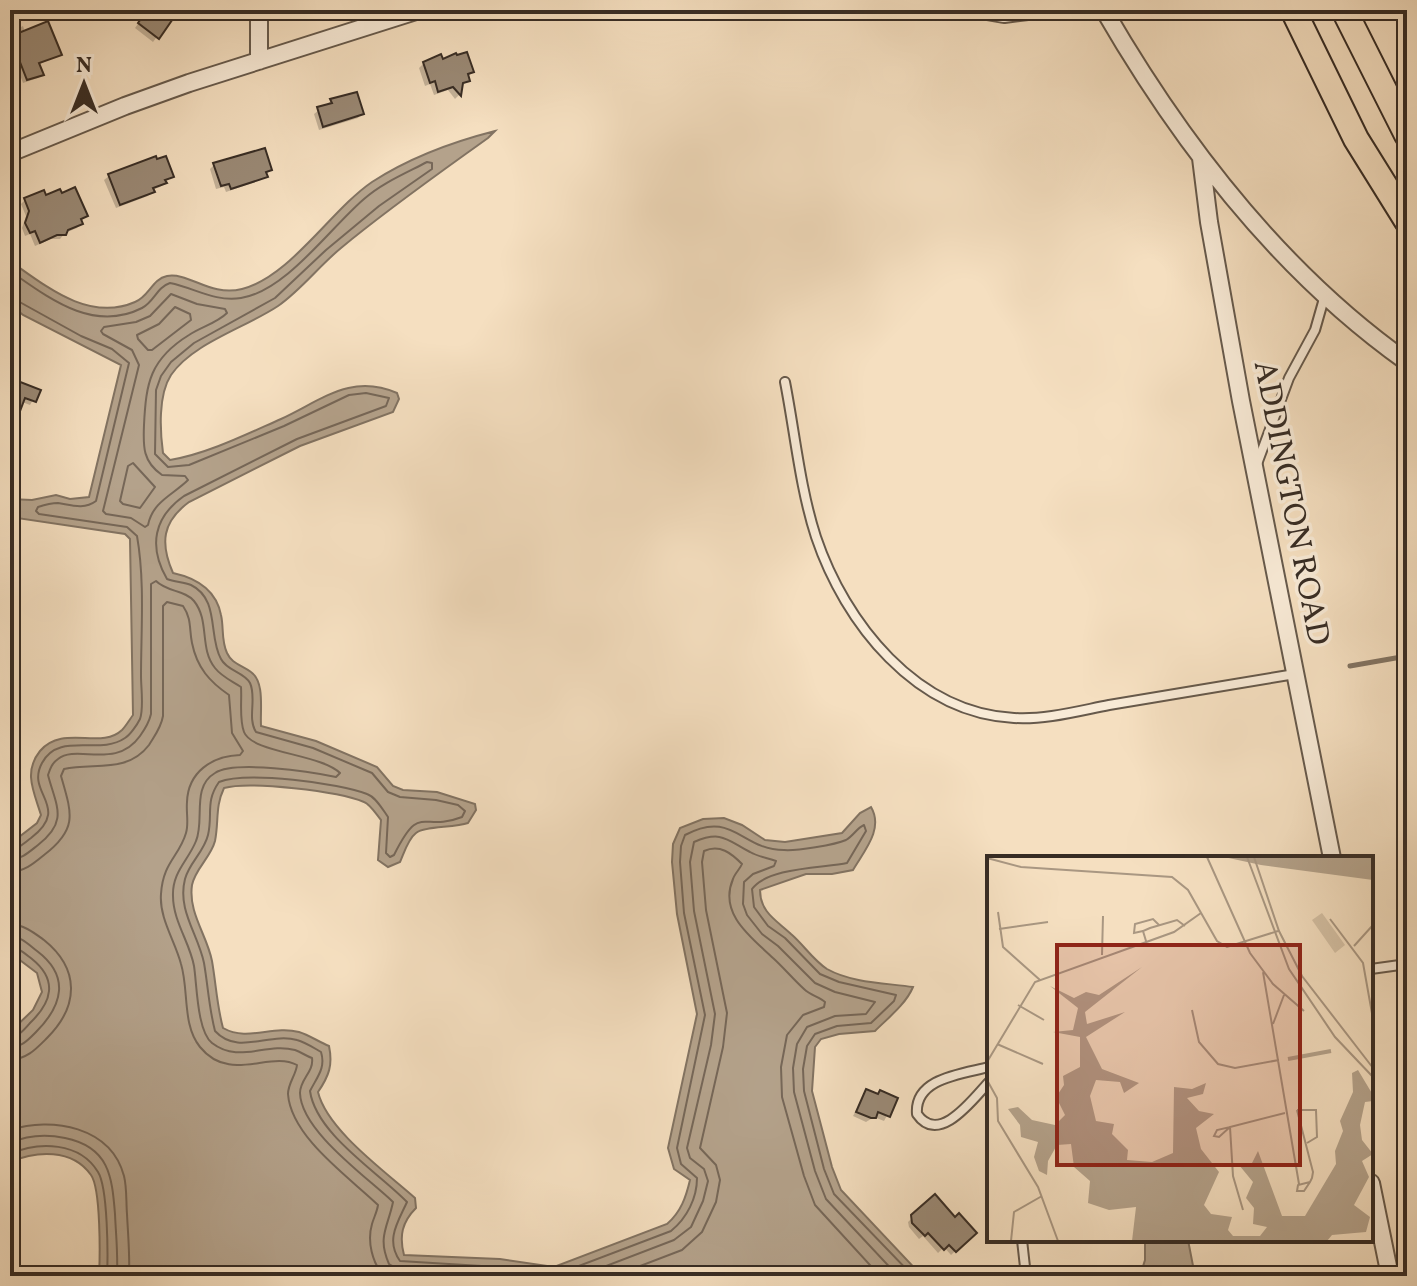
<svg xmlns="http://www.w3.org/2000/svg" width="1417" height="1286" font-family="Vollkorn,serif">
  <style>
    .water { fill: #b4a28b; stroke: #827362; stroke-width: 2 }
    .shadow { fill: #0003 }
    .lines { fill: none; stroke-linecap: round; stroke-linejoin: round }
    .shore { stroke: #766758; stroke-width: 2 }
    .stream { stroke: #827362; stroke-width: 5 }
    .building { fill: #9a8975; stroke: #372c24; stroke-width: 2 }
    .service-casing { stroke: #66594b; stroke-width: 12 }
    .minor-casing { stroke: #66594b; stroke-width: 20 }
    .primary-casing { stroke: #372c24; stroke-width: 28 }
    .service { stroke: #f8ead6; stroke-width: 8 }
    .minor { stroke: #f8ead6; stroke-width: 16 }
    .primary { stroke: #f5dfc0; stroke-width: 24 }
    .labels { text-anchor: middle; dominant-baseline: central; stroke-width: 7; stroke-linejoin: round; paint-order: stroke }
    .street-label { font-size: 32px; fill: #372c24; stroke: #f8ead6 }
    .inset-river { fill: none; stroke: #b4a28b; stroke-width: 4 }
    .inset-road { fill: none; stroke: #a99782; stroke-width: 2 }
    .view { fill: #8f2418; fill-opacity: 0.15; stroke: #8f2418; stroke-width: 4 }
    .inset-edge { fill: none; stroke: #372c24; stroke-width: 4 }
  </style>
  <rect width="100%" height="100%" fill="#f5dfc0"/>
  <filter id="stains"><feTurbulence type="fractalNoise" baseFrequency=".0025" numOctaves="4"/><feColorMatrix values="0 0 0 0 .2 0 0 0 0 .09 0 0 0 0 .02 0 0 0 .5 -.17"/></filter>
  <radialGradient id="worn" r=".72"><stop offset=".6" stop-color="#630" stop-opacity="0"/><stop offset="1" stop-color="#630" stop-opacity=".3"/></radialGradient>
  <path class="water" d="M 495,131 L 488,138 C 438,174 388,209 341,248 C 319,266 301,290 278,306 C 245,328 193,343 171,375 C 158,395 160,431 163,453 L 170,460 C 207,454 247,434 281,419 C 322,400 351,373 397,393 L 399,399 L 393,412 L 300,446 L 189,502 C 162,522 160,543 173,573 C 196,578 216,589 221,615 C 224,628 221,640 227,653 C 232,664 242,665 251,672 C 265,682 260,710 261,726 L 316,741 L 377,767 L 393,786 L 403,790 L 437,792 L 475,804 L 476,810 L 468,823 C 454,828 424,826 416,833 C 408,839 404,853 400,862 L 388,867 L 378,860 L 381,820 C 376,814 370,804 364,802 C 338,791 250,781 224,788 C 215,807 219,821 215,841 C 211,857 195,869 192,885 C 188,913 207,935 212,961 C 216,984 217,1006 223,1028 C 248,1042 272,1025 299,1032 C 309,1035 319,1042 329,1046 C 333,1065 329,1076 318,1092 C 327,1130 386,1172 415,1198 L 416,1208 C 402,1222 399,1236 404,1255 L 500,1259 L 554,1267 L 667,1224 C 681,1212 686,1197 690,1180 L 674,1169 L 668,1148 L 697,1014 L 677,914 L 672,862 L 673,844 L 680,828 L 703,819 L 724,818 L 742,825 L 765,840 L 785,842 L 842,833 L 860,813 L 871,807 C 884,829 864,851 853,870 L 832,874 L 806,874 L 760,890 C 760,912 776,920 791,934 C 803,944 813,960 827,969 C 852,983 885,983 913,987 C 906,1004 888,1018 875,1031 L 839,1034 L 821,1039 L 815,1047 L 812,1091 L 832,1167 L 841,1190 L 922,1276 L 99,1276 C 100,1257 101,1189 91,1175 C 72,1148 36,1151 10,1162 L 10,1032 L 33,1010 L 42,992 L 37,973 L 12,954 L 10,949 L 10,844 L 37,823 L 41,815 C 34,792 23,772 40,751 C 63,724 101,750 122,730 C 126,726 130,719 133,715 L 130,539 L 125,534 L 10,517 L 10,499 L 32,500 L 56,495 L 70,499 L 89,497 L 121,365 L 23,315 L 10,304 L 10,261 C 47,287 89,322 135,302 C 149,297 152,279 167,276 C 189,272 210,297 242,289 C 290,277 331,210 372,182 C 409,158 452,142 495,131 Z
    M 1145,1240 L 1188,1240 L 1195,1276 L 1140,1276 L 1145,1260 Z"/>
  <path class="shadow" d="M 148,10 L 177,10 L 153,42 L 135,28 Z
    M 23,26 L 25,32 L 60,54 L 38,65 L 42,75 L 38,78 L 23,83 L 10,49 L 10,32 Z
    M 441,62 L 472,72 L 467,77 L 468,81 L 461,86 L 459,95 L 455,99 L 448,90 L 434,95 L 430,84 L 425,86 L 419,68 L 424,63 Z
    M 331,101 L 362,113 L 358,118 L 319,130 L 314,114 Z
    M 214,165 L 270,170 L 261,180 L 226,192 L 224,187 L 216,189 L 210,169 Z
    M 109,176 L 171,176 L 160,187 L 152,190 L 148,196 L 116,208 L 104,180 Z
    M 45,197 L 85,216 L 77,228 L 65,233 L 60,239 L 51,239 L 35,246 L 30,234 L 25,236 L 22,228 L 26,216 L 21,204 L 25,200 Z
    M 10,380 L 38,391 L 30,405 L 22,402 L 10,429 Z
    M 866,1091 L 896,1099 L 884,1121 L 874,1117 L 866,1122 L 853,1116 Z
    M 935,1197 L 954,1220 L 974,1233 L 951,1255 L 944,1247 L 938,1253 L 923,1236 L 919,1239 L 909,1227 L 908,1222 Z"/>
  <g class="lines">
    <path class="shore" d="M 10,271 C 49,298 93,333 142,308 C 154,302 157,287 170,283 C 195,288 214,302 241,298 C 286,291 330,228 364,199 C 382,183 406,173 427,162 L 432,163 L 432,169 L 379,206 L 326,250 L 275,298 L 194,343 L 171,362 L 161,376 L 156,390 L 155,454 L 168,467 L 189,465 L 284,426 L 349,395 L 366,393 L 389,398 L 386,406 L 297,439 L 184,496 C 154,517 148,546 167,579 C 175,582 184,582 191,585 C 220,599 208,637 221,659 C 227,671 244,672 250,683 C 257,698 247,718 256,732 L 313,748 L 372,773 L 388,792 L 400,797 L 436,800 L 458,805 L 465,811 L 462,817 C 421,833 421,801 394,855 L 390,857 L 386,853 L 388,817 C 383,810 376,797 367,794 C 340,783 246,771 219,782 C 205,802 213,814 208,835 C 204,852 189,863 185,879 C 177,910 198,934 204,963 C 208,986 209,1008 215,1031 C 238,1056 269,1032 297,1040 C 305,1042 314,1048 321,1052 C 326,1068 317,1077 310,1091 C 316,1134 378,1172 407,1202 C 398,1222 385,1240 400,1261 L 498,1267 L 555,1275 L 671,1231 C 687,1218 697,1198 697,1178 L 681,1164 L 677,1148 L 705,1015 L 684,913 L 680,862 L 681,846 L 685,835 C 733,809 741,850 784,850 C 796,851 835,845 846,840 C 853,836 857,828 864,825 L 866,831 L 847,863 C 824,868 768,867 752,889 L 754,907 L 768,926 L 785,938 L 820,974 L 839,982 L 896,995 L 894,1001 L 871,1023 L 837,1026 L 815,1034 L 807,1046 L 803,1069 L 804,1091 L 824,1169 L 834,1194 L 913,1276
      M 171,294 L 197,304 L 225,309 L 227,313 C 217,323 201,327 189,335 C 150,359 146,383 144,425 C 143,447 143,462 162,475 L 185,476 L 188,480 C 173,495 153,501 148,525 L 145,527 L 131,518 L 106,514 L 103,511 L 139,365 L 132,350 L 103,334 L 101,331 L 104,327 L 136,322 L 150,316 Z
      M 10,299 L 16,300 L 81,336 L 112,349 L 129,363 L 96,501 C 84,510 71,505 58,503 C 52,503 44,505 38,507 L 36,511 L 39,514 L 127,527 L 137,536 C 145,581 141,631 141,676 C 141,689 144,708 140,719 C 137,725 130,735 125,738 C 99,756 59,731 42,763 C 25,794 72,806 31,838 C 24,843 19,849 10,850
      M 175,307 L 190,314 L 191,320 L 152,350 L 148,350 L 138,339 L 137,335 L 159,324 Z
      M 133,463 L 155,487 L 140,508 L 123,504 L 120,501 L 128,466 Z
      M 10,860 C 22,859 29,852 38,845 C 69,821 56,806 48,775 C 50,769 52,763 58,759 C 77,744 116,770 140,736 C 145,729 149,723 151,714 L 151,584 L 156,581 C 167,592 185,590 194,601 C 210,621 199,648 215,668 C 222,677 232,681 241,687 C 242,701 239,719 244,732 C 252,753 321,754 340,773 L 336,777 C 312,772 235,760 215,773 C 191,787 205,820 196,841 C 188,861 172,872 173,896 C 173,921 190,943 194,966 C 197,985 197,1031 212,1043 C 239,1064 266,1042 295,1050 C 301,1052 306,1056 312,1058 C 314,1072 300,1079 300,1093 C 301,1131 367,1177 393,1202 C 388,1227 377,1237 389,1264 L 404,1273 L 471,1276
      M 10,872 C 25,871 33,864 44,855 C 78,829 72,814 61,776 L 64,769 C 94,762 127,774 149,745 C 155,735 161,728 163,716 L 163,606 L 167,602 L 183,606 C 192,619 189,629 192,643 C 197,668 210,682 229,695 L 232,733 L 243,751 L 240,755 C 212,756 188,772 187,802 C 186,813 189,823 186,833 C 179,857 163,862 161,894 C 159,918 175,941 181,964 C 189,990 182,1025 200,1047 C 230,1084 270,1050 297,1065 C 296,1075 288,1083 288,1094 C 291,1137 349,1177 378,1205 C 377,1212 374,1217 372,1224 C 367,1241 372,1263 384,1276
      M 10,924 C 24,925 33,932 44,940 C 80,969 79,1006 47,1038 C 36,1049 27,1059 10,1060
      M 10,936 C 22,937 28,944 37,951 C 70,976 63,1005 36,1032 C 28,1040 22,1047 10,1047
      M 10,947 C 19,948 24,953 32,959 C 58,980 52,1002 30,1023 C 24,1030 19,1036 10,1037
      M 10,1130 C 52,1116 111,1127 124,1176 C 127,1188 126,1202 127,1214 C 128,1235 130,1254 129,1276
      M 10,1143 C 28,1135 46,1134 65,1138 C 109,1147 112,1176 115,1214 C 116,1237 118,1252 117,1276
      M 10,1154 C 39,1141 80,1142 98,1172 C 108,1188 108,1256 107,1276
      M 580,1276 L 674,1240 L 691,1227 L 703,1201 L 708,1181 L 704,1169 L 690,1158 L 687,1148 L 711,1045 L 715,1014 L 694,911 L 690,862 L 694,842 C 722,830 727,840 750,852 C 759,857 768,858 776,861 L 774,866 L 753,874 L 744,882 L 743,904 L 747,915 L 762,934 L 778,946 L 815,983 L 835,992 L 875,1002 L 866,1014 L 835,1016 L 807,1027 L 797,1044 L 793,1068 L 794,1092 L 815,1171 L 826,1199 L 898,1276
      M 614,1276 L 682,1250 L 702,1232 L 716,1202 L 720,1180 L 716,1165 L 700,1148 L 723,1047 L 727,1013 L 706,910 L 702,862 L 704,851 C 720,844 731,853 742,864 C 740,869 735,873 733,879 C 718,914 752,938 773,958 C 784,968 793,979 804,989 C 810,995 819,997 825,1002 L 824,1007 L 803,1015 L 787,1035 L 781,1067 L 782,1097 L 804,1176 L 815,1205 L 880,1276"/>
    <path class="stream" d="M 1350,666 L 1407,656"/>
  </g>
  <path class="building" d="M 147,10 L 179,10 L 159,39 L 138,23 Z
    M 48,21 L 62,55 L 39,63 L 44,75 L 27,80 L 11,39 L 17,36 L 16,34 Z
    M 467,52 L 474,72 L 468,74 L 470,81 L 463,83 L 461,96 L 453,87 L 438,92 L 435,81 L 430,83 L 423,62 L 441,54 L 443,59 L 456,53 L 457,55 Z
    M 357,92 L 364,114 L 323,127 L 317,107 L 332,103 L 330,99 Z
    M 265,148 L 272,170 L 266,172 L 268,177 L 231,189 L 229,184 L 221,186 L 213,163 Z
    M 156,156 L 157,159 L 166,156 L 174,177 L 165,180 L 167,183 L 153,188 L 155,192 L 120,205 L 108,174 Z
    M 75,187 L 88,216 L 81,219 L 83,224 L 68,230 L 66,235 L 57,235 L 40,243 L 35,231 L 30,233 L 25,223 L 29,211 L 24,198 L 44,190 L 46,195 L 60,189 L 62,193 Z
    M 10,378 L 41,390 L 36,402 L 25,398 L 11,435 Z
    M 866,1089 L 878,1094 L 880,1090 L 898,1098 L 890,1117 L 878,1112 L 876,1118 L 871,1118 L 856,1112 Z
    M 935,1194 L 955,1217 L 959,1213 L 977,1233 L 956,1252 L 949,1245 L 944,1250 L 928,1233 L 925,1236 L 912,1223 L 911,1215 Z"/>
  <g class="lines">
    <g class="service-casing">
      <path id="service" d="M 785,382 C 795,433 800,488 816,537 C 845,623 916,713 1014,718 C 1045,720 1078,711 1109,705 C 1171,695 1233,684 1295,674
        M 1257,464 L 1289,378 L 1315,330 L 1325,295
        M 1371,969 L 1407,964
        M 989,1067 C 962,1074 914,1078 917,1114 C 939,1146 973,1099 989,1082
        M 1022,1240 L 1026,1276"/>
    </g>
    <g class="minor-casing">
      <path id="minor" d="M 259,10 L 259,61
        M 981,10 L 1004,14 L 1036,10
        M 1104,10 C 1181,143 1280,272 1407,362
        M 10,153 L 125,106 L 189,83 L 419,10
        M 1201,158 L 1209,222 L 1241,401 L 1332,858
        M 1371,1183 L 1390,1276"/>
    </g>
    <g class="primary-casing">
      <path id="primary" d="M 1293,10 L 1356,139 L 1407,221
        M 1344,10 L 1407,135"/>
    </g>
    <use href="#service" class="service"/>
    <use href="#minor" class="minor"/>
    <use href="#primary" class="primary"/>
  </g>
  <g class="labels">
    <g class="street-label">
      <text transform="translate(1290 503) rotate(79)">ADDINGTON ROAD</text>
    </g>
  </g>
  <g transform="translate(987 856)">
    <rect width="386" height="386" fill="#f5dfc0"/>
    <path d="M 335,57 L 358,89 L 348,97 L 325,64 Z" fill="#d5c1a5"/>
    <path d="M 237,1 L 386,1 L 386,24 L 274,9 ZM 155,111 L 98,156 L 100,168 L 138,156 L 99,181 L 115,213 L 152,227 L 137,237 L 133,226 L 109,224 L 103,240 L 109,265 L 127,268 L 125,278 L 141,294 L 140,304 L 165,306 L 186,297 L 187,231 L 205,233 L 219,227 L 216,238 L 200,242 L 212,255 L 227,258 L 209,272 L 214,293 L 232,316 L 217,349 L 224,358 L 245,361 L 241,374 L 246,380 L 273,380 L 280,371 L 266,368 L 267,352 L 259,342 L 266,326 L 252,309 L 264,309 L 271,295 L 295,360 L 318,360 L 349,308 L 348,295 L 356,275 L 353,265 L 366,236 L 365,217 L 371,214 L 386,239 L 386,245 L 378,246 L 373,269 L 375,284 L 386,298 L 375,305 L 382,321 L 367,349 L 383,361 L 379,376 L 345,379 L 340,385 L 145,385 L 149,351 L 122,354 L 101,347 L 103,325 L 87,311 L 84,288 L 70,289 L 61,305 L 60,319 L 52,315 L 47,301 L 51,286 L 34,281 L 33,269 L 21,253 L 31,251 L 45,264 L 68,269 L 78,259 L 69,241 L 77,229 L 76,220 L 93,211 L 93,181 L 66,176 L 86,174 L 91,152 L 63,130 L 87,142 L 99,136 L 112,139 Z" fill="#b4a28b"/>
    <path class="inset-river" d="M 301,203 L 344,195"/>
    <path class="inset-road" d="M 220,1 L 263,97 L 286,128 L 317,155M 260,1 L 302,113 L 348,181 L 386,221M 267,1 L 292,75 L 315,120 L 386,212M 0,2 L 34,11 L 185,21 L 201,34 L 230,85 L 240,91 L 291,75M 11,56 L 16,91 L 53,124M 343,63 L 376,107 L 386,163M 12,73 L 61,66M 156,75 L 147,77 L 148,68 L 166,63 L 172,69M 159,85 L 156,75 L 163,72 L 190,64 L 198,70M 367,90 L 386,69M 115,99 L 116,60M 276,116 L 312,328M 31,149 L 57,164M 205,154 L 212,186 L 231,208 L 248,212 L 292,204M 286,168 L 297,139M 10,188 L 56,208M 0,206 L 48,126 L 187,76 L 214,57M 0,224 L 10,242 L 11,265 L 51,331 L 71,385M 310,254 L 326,316 L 325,322 L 323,326 L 317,335 L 310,335 L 311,329 L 323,326M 310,254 L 329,254 L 330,281 L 320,287M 243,271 L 232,281 L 227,280 L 230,274 ZM 256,354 L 246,320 L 243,271 L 298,257M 24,385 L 27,356 L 55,340"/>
    <path class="view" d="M 70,89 L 313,89 L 313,309 L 70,309 Z"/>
    <rect width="386" height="386" class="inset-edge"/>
  </g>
  <rect width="1417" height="1286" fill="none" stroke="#f5dfc0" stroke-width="40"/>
  <rect x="12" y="12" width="1393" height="1262" fill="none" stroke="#372c24" stroke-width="4"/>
  <rect x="20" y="20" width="1377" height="1246" fill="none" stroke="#372c24" stroke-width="2"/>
  <g transform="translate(84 84)" stroke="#f8ead6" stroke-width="6" paint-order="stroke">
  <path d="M0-6L14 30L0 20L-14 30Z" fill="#372c24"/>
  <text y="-12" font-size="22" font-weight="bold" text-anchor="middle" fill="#372c24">N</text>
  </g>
  <rect width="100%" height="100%" filter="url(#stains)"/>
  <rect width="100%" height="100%" fill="url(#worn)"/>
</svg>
